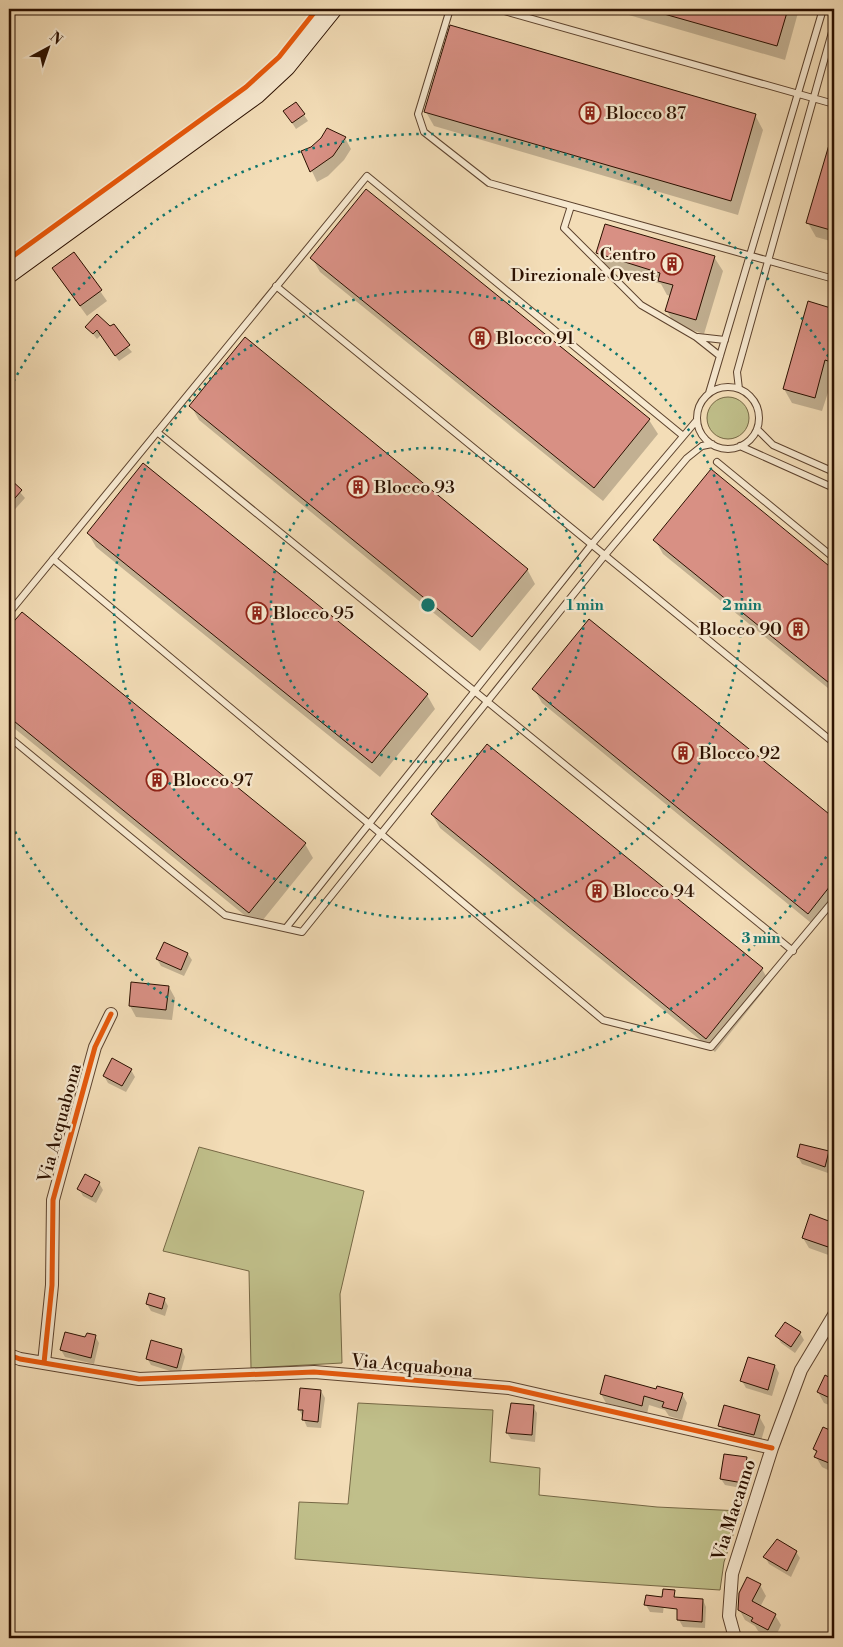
<svg xmlns="http://www.w3.org/2000/svg" width="843" height="1647" font-family="'Libre Bodoni',serif">
  <style>
    .green { fill: #c0bf8a; stroke: #766845 }
    .shadow { fill: #0003; fill-rule: evenodd }
    .building { fill: #d89084; stroke: #2b1000 }
    .lines { fill: none; stroke-linecap: round; stroke-linejoin: round }
    .service-casing { stroke: #5d432e; stroke-width: 8 }
    .minor-casing { stroke: #5d432e; stroke-width: 14 }
    .secondary-casing { stroke: #2b1000; stroke-width: 21 }
    .service { stroke: #f7e9d0; stroke-width: 6 }
    .minor { stroke: #f7e9d0; stroke-width: 12 }
    .secondary { stroke: #f7e9d0; stroke-width: 19 }
    .cycleway-casing { stroke: #f7e9d0; stroke-width: 8 }
    .cycleway { stroke: #e8590c; stroke-width: 5 }
    .ring { fill: none; stroke: #0f766e; stroke-width: 2.5; stroke-dasharray: 2.5 5 }
    .labels { text-anchor: middle; dominant-baseline: central; stroke-width: 4.5; stroke-linejoin: round; paint-order: stroke }
    .poi-label { font-size: 18px; fill: #2b1000; stroke: #f7e9d0; text-anchor: start }
    .street-label { font-size: 18px; fill: #2b1000; stroke: #f7e9d0 }
    .centre { fill: #0f766e; stroke: #f7e9d0; stroke-width: 2.5 }
    .ring-label { font-size: 15px; text-anchor: middle; font-weight: bold; fill: #0f766e; stroke: #f7e9d0; stroke-width: 4.5; stroke-linejoin: round; paint-order: stroke }
  </style>
  <rect width="100%" height="100%" fill="#f3ddb7"/>
  <filter id="stains"><feTurbulence type="fractalNoise" baseFrequency=".004" numOctaves="4"/><feColorMatrix values="0 0 0 0 .2 0 0 0 0 .09 0 0 0 0 .02 0 0 0 .5 -.17"/></filter>
  <radialGradient id="worn" r=".72"><stop offset=".6" stop-color="#630" stop-opacity="0"/><stop offset="1" stop-color="#630" stop-opacity=".3"/></radialGradient>
  <path class="green" d="M707 418a21 21 0 1 1 42 0a21 21 0 1 1-42 0Z
    M 199,1147 L 364,1191 L 340,1294 L 342,1363 L 251,1368 L 249,1271 L 163,1251 Z
    M 358,1403 L 493,1410 L 490,1462 L 540,1468 L 539,1495 L 657,1507 L 741,1511 L 724,1562 L 720,1590 L 535,1578 L 295,1559 L 299,1502 L 348,1504 Z"/>
  <path class="shadow" d="M 608,9 L 799,9 L 785,60 Z
    M 426,112 L 755,115 L 763,130 L 738,215 L 434,126 Z
    M 304,115 L 308,121 L 296,129 L 289,118 Z
    M 345,138 L 351,149 L 344,160 L 328,176 L 317,182 L 303,152 Z
    M 833,138 L 834,138 L 834,242 L 816,237 L 808,223 Z
    M 597,253 L 714,257 L 723,271 L 704,334 L 675,325 L 667,311 L 671,296 L 667,295 L 661,284 L 606,267 Z
    M 74,254 L 107,301 L 87,316 L 60,279 Z
    M 312,258 L 649,420 L 658,434 L 603,501 L 320,272 Z
    M 809,303 L 834,310 L 834,374 L 822,411 L 792,403 L 784,389 Z
    M 87,327 L 110,328 L 132,352 L 119,361 L 101,335 L 97,339 Z
    M 191,406 L 527,569 L 535,584 L 480,651 L 199,420 Z
    M 711,471 L 834,572 L 834,693 L 663,554 L 655,540 Z
    M 11,482 L 25,498 L 9,516 L 9,485 Z
    M 88,533 L 427,695 L 435,709 L 380,777 L 96,547 Z
    M 22,613 L 305,844 L 313,858 L 258,926 L 9,724 L 9,629 Z
    M 590,620 L 834,820 L 834,905 L 816,927 L 542,703 L 534,689 Z
    M 487,746 L 762,969 L 770,983 L 715,1052 L 440,828 L 432,814 Z
    M 188,954 L 192,960 L 184,976 L 161,966 L 157,959 Z
    M 169,987 L 175,998 L 172,1020 L 136,1017 L 130,1006 Z
    M 131,1070 L 135,1077 L 126,1092 L 108,1083 L 104,1076 Z
    M 828,1152 L 832,1159 L 828,1173 L 802,1164 L 798,1157 Z
    M 99,1183 L 103,1190 L 96,1203 L 83,1196 L 79,1189 Z
    M 811,1216 L 834,1224 L 834,1257 L 809,1248 L 803,1238 Z
    M 164,1299 L 168,1306 L 165,1316 L 151,1311 L 147,1304 Z
    M 786,1323 L 800,1333 L 804,1340 L 795,1353 L 781,1343 L 777,1336 Z
    M 95,1336 L 99,1343 L 94,1364 L 65,1357 L 61,1350 L 86,1338 Z
    M 182,1350 L 185,1357 L 180,1374 L 151,1365 L 147,1358 Z
    M 775,1366 L 779,1373 L 772,1396 L 746,1388 L 742,1381 Z
    M 832,1370 L 834,1371 L 834,1407 L 824,1403 L 818,1392 Z
    M 657,1390 L 682,1394 L 687,1403 L 682,1420 L 669,1416 L 665,1410 L 649,1405 L 647,1414 L 606,1403 L 601,1394 Z
    M 321,1391 L 325,1398 L 321,1428 L 307,1427 L 299,1409 Z
    M 533,1407 L 537,1413 L 535,1442 L 511,1439 L 507,1433 Z
    M 759,1416 L 765,1427 L 760,1445 L 726,1436 L 720,1425 Z
    M 824,1429 L 834,1433 L 834,1473 L 822,1467 L 816,1457 L 817,1454 L 814,1449 Z
    M 746,1459 L 750,1465 L 746,1489 L 725,1485 L 721,1479 Z
    M 796,1552 L 800,1558 L 791,1577 L 769,1564 L 765,1557 Z
    M 760,1585 L 766,1596 L 760,1607 L 775,1615 L 781,1625 L 775,1638 L 758,1631 L 755,1626 L 745,1620 L 739,1609 ZM 744,1611 L 759,1620 L 758,1622 L 744,1614 Z
    M 703,1600 L 706,1607 L 705,1628 L 683,1627 L 679,1620 Z
    M 664,1604 L 663,1613 L 650,1612 L 646,1605 Z
    M 650,1633 L 658,1634 L 660,1638 L 649,1638 Z"/>
  <path class="building" d="M 657,9 L 788,9 L 777,46 L 657,12 Z
    M 450,25 L 756,114 L 731,201 L 424,112 Z
    M 296,102 L 305,114 L 292,123 L 283,111 Z
    M 327,128 L 346,137 L 333,156 L 310,172 L 301,151 L 311,147 L 321,138 Z
    M 831,138 L 834,138 L 834,231 L 806,223 Z
    M 366,189 L 650,419 L 594,488 L 310,258 Z
    M 605,224 L 715,256 L 696,320 L 665,311 L 673,285 L 658,281 L 660,273 L 596,253 Z
    M 74,252 L 102,290 L 80,306 L 52,268 Z
    M 808,301 L 834,309 L 834,363 L 825,360 L 815,398 L 783,389 Z
    M 97,314 L 110,326 L 114,324 L 130,345 L 115,356 L 97,330 L 93,334 L 85,327 Z
    M 245,337 L 528,569 L 472,637 L 189,406 Z
    M 143,463 L 428,694 L 372,763 L 87,533 Z
    M 711,469 L 834,570 L 834,687 L 653,540 Z
    M 9,478 L 22,490 L 9,505 Z
    M 22,612 L 306,843 L 249,913 L 9,717 L 9,627 Z
    M 589,619 L 834,818 L 834,881 L 808,914 L 532,689 Z
    M 487,744 L 763,968 L 706,1039 L 431,814 Z
    M 164,942 L 188,953 L 181,970 L 156,959 Z
    M 131,982 L 169,986 L 166,1010 L 129,1006 Z
    M 112,1058 L 132,1069 L 122,1086 L 103,1076 Z
    M 800,1144 L 829,1151 L 825,1167 L 797,1157 Z
    M 85,1174 L 100,1182 L 92,1197 L 77,1189 Z
    M 810,1214 L 834,1223 L 834,1249 L 802,1238 Z
    M 149,1293 L 165,1298 L 162,1309 L 146,1304 Z
    M 785,1322 L 801,1332 L 791,1347 L 775,1336 Z
    M 65,1332 L 85,1337 L 87,1333 L 96,1335 L 91,1358 L 60,1350 Z
    M 151,1340 L 182,1349 L 177,1368 L 146,1359 Z
    M 748,1357 L 775,1365 L 768,1390 L 740,1381 Z
    M 605,1375 L 656,1389 L 657,1386 L 683,1393 L 677,1411 L 662,1407 L 664,1402 L 644,1396 L 642,1406 L 600,1394 Z
    M 825,1375 L 834,1380 L 834,1389 L 830,1398 L 817,1392 Z
    M 300,1388 L 321,1390 L 318,1422 L 302,1420 L 303,1410 L 298,1410 Z
    M 511,1403 L 534,1405 L 532,1435 L 506,1433 Z
    M 724,1405 L 760,1415 L 754,1435 L 718,1426 Z
    M 823,1427 L 834,1432 L 834,1458 L 832,1457 L 829,1463 L 814,1457 L 817,1451 L 813,1449 Z
    M 724,1454 L 747,1457 L 743,1483 L 720,1479 Z
    M 777,1539 L 797,1551 L 787,1571 L 763,1557 Z
    M 747,1577 L 761,1584 L 752,1601 L 776,1614 L 768,1630 L 751,1621 L 753,1618 L 738,1610 L 739,1593 Z
    M 663,1589 L 675,1590 L 674,1597 L 703,1599 L 702,1622 L 677,1620 L 677,1609 L 644,1605 L 646,1595 L 662,1597 Z"/>
  <g class="lines">
    <g class="service-casing">
      <path id="service" d="M 450,9 L 418,114 L 424,132 L 489,183 L 834,279
        M 497,9 L 834,104
        M 571,206 L 564,228 L 641,305 L 696,337 L 720,356
        M 276,286 L 834,743
        M 698,337 L 725,340
        M697 418a31 31 0 1 1 62 0a31 31 0 1 1-62 0Z
        M 739,389 L 737,372 L 834,25
        M 709,393 L 823,9
        M 757,429 L 773,445 L 834,472
        M 157,432 L 793,951
        M 740,446 L 834,488
        M 717,462 L 834,558
        M 53,559 L 603,1020 L 711,1047 L 834,900
        M 9,613 L 367,176 L 682,435
        M 9,737 L 225,915 L 302,932 L 605,555 L 687,458 L 702,446 L 712,444
        M 286,928 L 592,544 L 697,420"/>
    </g>
    <g class="minor-casing">
      <path id="minor" d="M 9,1355 L 20,1359 L 139,1379 L 314,1372 L 509,1388 L 772,1448
        M 44,1363 L 52,1285 L 53,1200 L 95,1047 L 111,1014
        M 735,1638 L 729,1616 L 732,1574 L 772,1448 L 801,1370 L 834,1315"/>
    </g>
    <g class="secondary-casing">
      <path id="secondary" d="M 9,273 L 256,94 L 286,66 L 332,9"/>
    </g>
    <use href="#service" class="service"/>
    <use href="#minor" class="minor"/>
    <use href="#secondary" class="secondary"/>
    <g class="cycleway-casing">
      <path id="cycleway" d="M 9,259 L 246,87 L 279,57 L 317,9
        M 9,1355 L 20,1359 L 139,1379 L 314,1372 L 509,1388 L 772,1448
        M 44,1363 L 52,1285 L 53,1200 L 95,1047 L 111,1014"/>
    </g>
    <use href="#cycleway" class="cycleway"/>
  </g>
  <g class="ring">
    <circle cx="428" cy="605" r="157"/>
    <circle cx="428" cy="605" r="314"/>
    <path d="M834 844A471 471 0 0 1 10 822M10 388A471 471 0 0 1 834 366"/>
  </g>
  <defs>
    <g id="building-ring" transform="scale(1.125)"><circle r="9.5" fill="#f7e9d0" stroke="#8f2418" stroke-width="1.5"/><path d="M-4-6H4V6H1V3H-1V6H-4ZM-2.5-4.3h1.7v1.8h-1.7ZM.8-4.3h1.7v1.8H.8ZM-2.5-1h1.7V.8h-1.7ZM.8-1h1.7V.8H.8Z" fill="#8f2418"/></g>
  </defs>
  <g fill-rule="evenodd">
    <use href="#building-ring" x="590" y="113"/>
    <use href="#building-ring" x="672" y="264"/>
    <use href="#building-ring" x="480" y="338"/>
    <use href="#building-ring" x="358" y="487"/>
    <use href="#building-ring" x="257" y="613"/>
    <use href="#building-ring" x="798" y="629"/>
    <use href="#building-ring" x="683" y="753"/>
    <use href="#building-ring" x="157" y="780"/>
    <use href="#building-ring" x="597" y="891"/>
  </g>
  <g class="labels">
    <g class="poi-label">
      <text x="606" y="113">Blocco 87</text>
      <text x="656" y="254" text-anchor="end">Centro<tspan x="656" dy="21">Direzionale Ovest</tspan></text>
      <text x="496" y="338">Blocco 91</text>
      <text x="374" y="487">Blocco 93</text>
      <text x="273" y="613">Blocco 95</text>
      <text x="782" y="629" text-anchor="end">Blocco 90</text>
      <text x="699" y="753">Blocco 92</text>
      <text x="173" y="780">Blocco 97</text>
      <text x="613" y="891">Blocco 94</text>
    </g>
    <g class="street-label">
      <text transform="translate(60 1123) rotate(-75)">Via Acquabona</text>
      <text transform="translate(412 1366) rotate(5)">Via Acquabona</text>
      <text transform="translate(734 1510) rotate(-72)">Via Macanno</text>
    </g>
  </g>
  <circle cx="428" cy="605" r="8" class="centre"/>
  <g class="ring-label">
    <text x="585" y="610">1 min</text>
    <text x="742" y="610">2 min</text>
    <text x="761" y="943">3 min</text>
  </g>
  <rect width="843" height="1647" fill="none" stroke="#f3ddb7" stroke-width="30"/>
  <rect x="10" y="10" width="823" height="1627" fill="none" stroke="#2b1000" stroke-width="2.5"/>
  <rect x="15" y="15" width="813" height="1617" fill="none" stroke="#2b1000"/>
  <g transform="translate(48 48) rotate(40)" stroke="#f7e9d0" stroke-width="4" paint-order="stroke">
  <path d="M0-4L9 19L0 12L-9 19Z" fill="#2b1000"/>
  <text y="-8" font-size="14" font-weight="bold" text-anchor="middle" fill="#2b1000">N</text>
  </g>
  <rect width="100%" height="100%" filter="url(#stains)"/>
  <rect width="100%" height="100%" fill="url(#worn)"/>
</svg>
